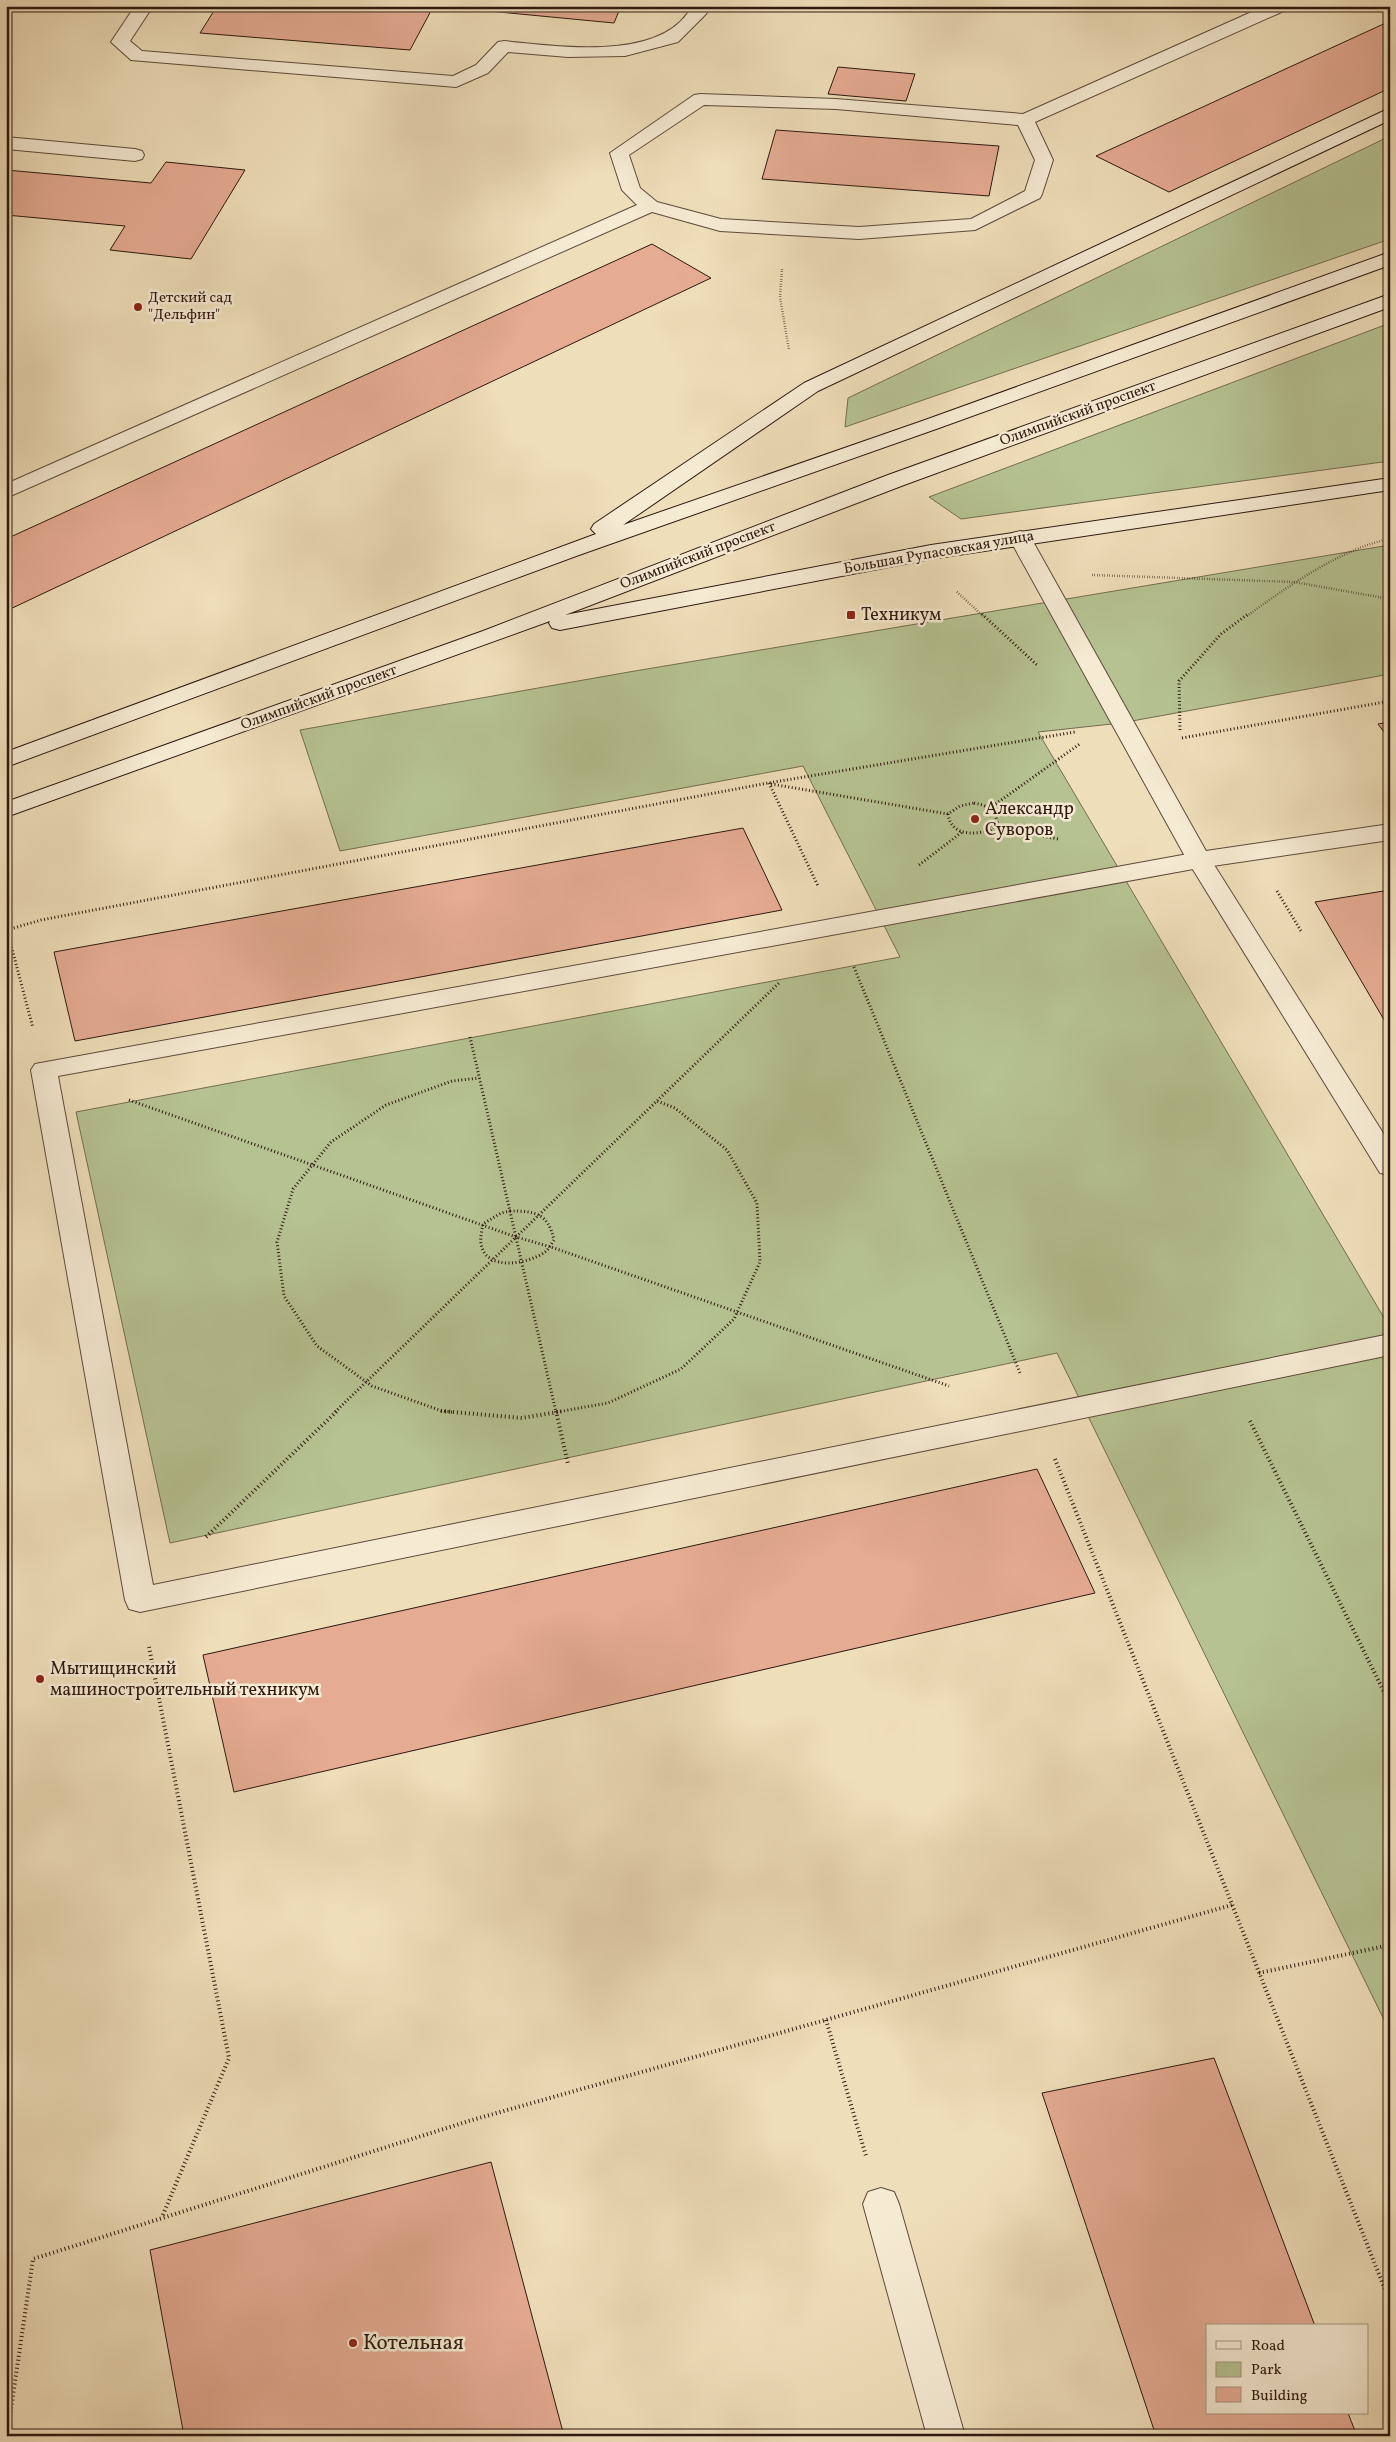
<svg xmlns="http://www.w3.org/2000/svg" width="1396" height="2442" font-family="Vollkorn,serif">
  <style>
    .green { fill: #b6c292; stroke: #726d51 }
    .building { fill: #e5ab93; stroke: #2e1810 }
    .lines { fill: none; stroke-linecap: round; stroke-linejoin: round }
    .service-casing { stroke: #5e4a3a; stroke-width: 2 }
    .minor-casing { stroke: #5e4a3a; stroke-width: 2 }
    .secondary-casing { stroke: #2e1810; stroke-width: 2 }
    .path-far2 { stroke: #2e1810; stroke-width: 2.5; stroke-dasharray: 0.5 2; stroke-linecap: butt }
    .path-far1 { stroke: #2e1810; stroke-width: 3; stroke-dasharray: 1 2.5; stroke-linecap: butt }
    .path { stroke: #2e1810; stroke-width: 4; stroke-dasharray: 1 3; stroke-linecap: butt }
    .service { fill: #f5ead2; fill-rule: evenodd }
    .minor { fill: #f5ead2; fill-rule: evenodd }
    .secondary { fill: #f5ead2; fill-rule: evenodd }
    .poi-dot { fill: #8f2418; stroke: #f5ead2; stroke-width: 2 }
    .labels { text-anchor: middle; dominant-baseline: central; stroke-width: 5; stroke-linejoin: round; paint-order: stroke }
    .far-poi-label { font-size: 15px; fill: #2e1810; stroke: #f5ead2; text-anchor: start }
    .far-street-label { font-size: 15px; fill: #2e1810; stroke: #f5ead2 }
    .poi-label { font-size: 18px; fill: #2e1810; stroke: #f5ead2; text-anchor: start }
    .near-poi-label { font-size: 21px; fill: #2e1810; stroke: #f5ead2; text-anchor: start }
  </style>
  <rect width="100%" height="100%" fill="#efdeba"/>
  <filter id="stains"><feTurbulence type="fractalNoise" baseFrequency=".004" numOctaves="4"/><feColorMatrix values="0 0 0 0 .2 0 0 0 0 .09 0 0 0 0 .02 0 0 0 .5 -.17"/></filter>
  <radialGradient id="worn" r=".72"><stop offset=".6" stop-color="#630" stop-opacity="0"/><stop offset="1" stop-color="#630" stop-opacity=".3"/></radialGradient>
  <path class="green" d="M 1390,136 L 1390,239 L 845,427 L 848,398 Z
    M 1390,323 L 1390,461 L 961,519 L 929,497 Z
    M 1390,545 L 1390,674 L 1121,723 L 1038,732 L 1390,1328 L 1390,2032 L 1057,1353 L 170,1543 L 76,1112 L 900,957 L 803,766 L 340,851 L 300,730 L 629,672 Z"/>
  <path class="building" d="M 217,6 L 395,6 L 432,9 L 410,50 L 200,33 Z
    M 436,6 L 621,6 L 614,23 Z
    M 1390,21 L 1390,88 L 1169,192 L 1096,156 Z
    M 838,67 L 915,74 L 906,101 L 828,94 Z
    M 776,130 L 999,146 L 989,196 L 762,179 Z
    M 166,162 L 245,170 L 191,259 L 110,250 L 125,226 L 6,215 L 6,170 L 151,183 Z
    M 652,244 L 711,278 L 6,611 L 6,539 Z
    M 1390,722 L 1390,740 L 1378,724 Z
    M 743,828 L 782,910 L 75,1041 L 54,952 Z
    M 1390,890 L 1390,1030 L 1315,902 Z
    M 1037,1469 L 1095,1593 L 234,1792 L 203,1655 Z
    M 1214,2058 L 1315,2326 L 1207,2326 L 1207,2413 L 1348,2413 L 1357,2436 L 1156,2436 L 1042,2093 Z
    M 491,2162 L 564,2436 L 184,2436 L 150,2250 Z"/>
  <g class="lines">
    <g class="service-casing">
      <path id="service" d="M 135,6 L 153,6 L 130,41 L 142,51 L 453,76 L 476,65 L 498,42 L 504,41 C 556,46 663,63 692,6 L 710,6 L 706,14 L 678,42 L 625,56 L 568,57 L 508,52 L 488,73 L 456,87 L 131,60 L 111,42 Z
        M 1265,6 L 1289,6 L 1286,10 L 1035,122 L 1053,160 L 1042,194 L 1040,198 L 975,230 L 859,239 L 720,231 L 652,212 L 6,498 L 6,484 L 637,205 L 622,190 L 610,153 L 694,95 L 700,94 L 836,99 L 1023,114 ZM 704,105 L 836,109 L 1018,125 L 1035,160 L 1025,191 L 971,219 L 859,227 L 721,219 L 657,202 L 640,188 L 629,155 Z
        M 6,137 L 135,149 L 142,151 L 144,155 L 142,159 L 135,161 L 6,149 Z
        M 1390,824 L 1390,840 L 1199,868 L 58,1076 L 153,1585 L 1390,1334 L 1390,1355 L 140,1612 L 129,1609 L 125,1600 L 31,1070 L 35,1064 L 1199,852 Z
        M 881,2188 L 894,2192 L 899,2204 L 965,2436 L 927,2436 L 863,2204 L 868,2192 Z"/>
    </g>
    <g class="minor-casing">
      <path id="minor" d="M 1020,531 L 1028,533 L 1031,538 L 1211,860 L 1390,1144 L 1390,1175 L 1380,1173 L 1187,860 L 1009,538 L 1012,533 Z"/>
    </g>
    <g class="secondary-casing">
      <path id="secondary" d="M 1390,108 L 1390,120 L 818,391 L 623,525 L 925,420 L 1390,252 L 1390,265 L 939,428 L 579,555 L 6,767 L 6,752 L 596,534 L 591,529 L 594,524 L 804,383 Z
        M 1390,294 L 1390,307 L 904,485 L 565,615 L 931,545 L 1390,478 L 1390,490 L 931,559 L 560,630 L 552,628 L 549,623 L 550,621 L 6,817 L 6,802 L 483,631 L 888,475 Z"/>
    </g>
    <path class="path-far2" d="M 782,269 L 780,297 L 789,350
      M 1092,575 L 1294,582 L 1390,599
      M 957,592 L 983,616
      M 1247,616 C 1285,588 1344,547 1390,539"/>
    <path class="path-far1" d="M 982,614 L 1037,665
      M 1180,730 L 1179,681 L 1221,634 L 1248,614
      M 1182,738 L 1390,701
      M 769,783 L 818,886
      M 771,784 L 948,814
      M 974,803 C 986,805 995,809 997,822 L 991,830 C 974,835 951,836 948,814 L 960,806 Z
      M 990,808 L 1081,743
      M 995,827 L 1058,839
      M 919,865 L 962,832
      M 1277,891 L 1301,931
      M 7,930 L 33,1028
      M 7,930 L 41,920 L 768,783 L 1075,732
      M 854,967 L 1020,1373
      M 470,1037 L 556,1412
      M 129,1100 L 516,1237 L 551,1247 L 949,1386
      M 1385,1209 L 1390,1217
      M 510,1211 C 535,1211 548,1213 554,1240 C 551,1244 549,1249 545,1252 C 528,1264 486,1272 481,1244 C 480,1238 482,1230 483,1224 L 501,1213 Z
      M 335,1412 L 780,982
      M 452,1412 L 442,1411 L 372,1386 L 317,1346 L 284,1296 L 277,1242 L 293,1189 L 331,1142 L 386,1105 L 452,1081 L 479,1078
      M 557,1412 L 608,1403 L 681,1369 L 734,1319 L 760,1262 L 757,1203 L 727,1150 L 675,1108 L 657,1101"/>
    <path class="path" d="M 441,1411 L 522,1418 L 564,1411
      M 556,1411 L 568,1464
      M 1250,1421 L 1390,1704
      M 1055,1459 L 1390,2302
      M 206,1537 L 337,1411
      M 149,1647 L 229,2058 L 162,2217
      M 1259,1973 L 1390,1945
      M 826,2020 L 866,2156
      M 7,2436 L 33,2259 L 472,2120 L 1232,1905"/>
    <use href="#service" class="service"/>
    <use href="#minor" class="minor"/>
    <use href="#secondary" class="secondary"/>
  </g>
  <g class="poi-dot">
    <circle cx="138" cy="307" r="5"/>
    <rect x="846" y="610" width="10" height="10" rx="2.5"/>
    <circle cx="975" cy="819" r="5"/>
    <circle cx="40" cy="1679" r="5"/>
    <circle cx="353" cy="2343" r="5"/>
  </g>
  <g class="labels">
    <g class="far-poi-label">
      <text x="148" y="298">Детский сад<tspan x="148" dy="17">"Дельфин"</tspan></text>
    </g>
    <g class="far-street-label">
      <text transform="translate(1078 414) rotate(-20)">Олимпийский проспект</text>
      <text transform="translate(939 553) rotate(-10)">Большая Рупасовская улица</text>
      <text transform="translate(698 556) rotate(-21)">Олимпийский проспект</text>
      <text transform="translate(319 698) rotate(-20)">Олимпийский проспект</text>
    </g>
    <g class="poi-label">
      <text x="861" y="615">Техникум</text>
      <text x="985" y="809">Александр<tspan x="985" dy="21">Суворов</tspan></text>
      <text x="50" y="1669">Мытищинский<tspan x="50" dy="21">машиностроительный техникум</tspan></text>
    </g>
    <g class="near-poi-label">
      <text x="363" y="2343">Котельная</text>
    </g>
  </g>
  <rect width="1396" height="2442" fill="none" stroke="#efdeba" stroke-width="25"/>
  <rect x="8" y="8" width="1381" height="2427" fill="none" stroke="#2e1810" stroke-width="2.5"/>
  <rect x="12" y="12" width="1371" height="2417" fill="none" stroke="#2e1810"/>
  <rect x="1206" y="2324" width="162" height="90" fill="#f5ead2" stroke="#a59684"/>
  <rect x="1216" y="2341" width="25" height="8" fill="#f5ead2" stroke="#a59684"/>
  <text x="1251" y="2350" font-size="15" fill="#2e1810">Road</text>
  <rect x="1216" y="2362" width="25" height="15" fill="#b6c292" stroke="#a59684"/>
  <text x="1251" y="2374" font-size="15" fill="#2e1810">Park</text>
  <rect x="1216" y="2387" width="25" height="15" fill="#e5ab93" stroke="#a59684"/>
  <text x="1251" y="2400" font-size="15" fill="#2e1810">Building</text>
  <rect width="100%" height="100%" filter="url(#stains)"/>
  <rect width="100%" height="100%" fill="url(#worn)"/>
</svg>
